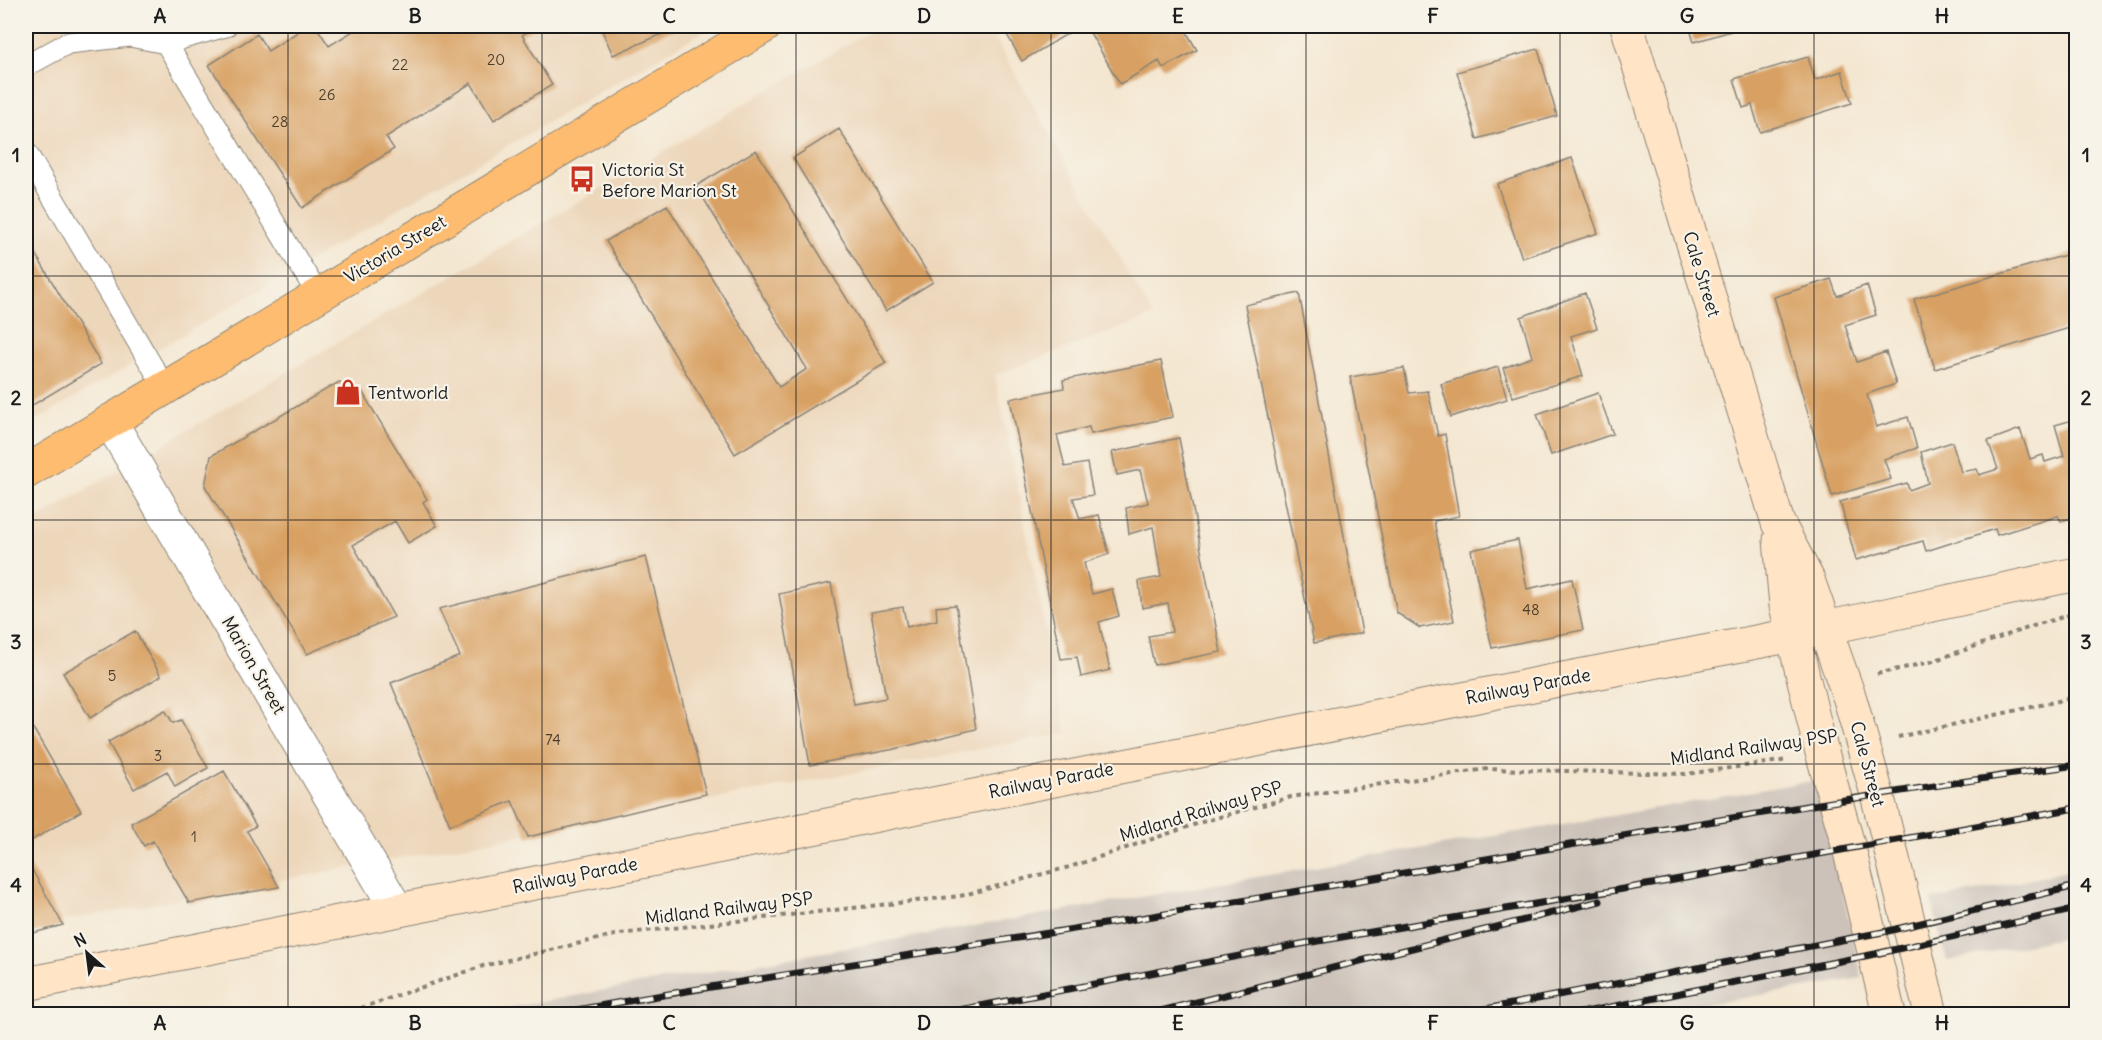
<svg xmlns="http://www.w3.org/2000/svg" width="2102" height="1040" font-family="Delius,sans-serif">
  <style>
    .built { fill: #edd7bb }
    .industrial { fill: #ccc2b9 }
    .building { fill: #d8a062 }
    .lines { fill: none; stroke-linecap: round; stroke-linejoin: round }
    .lane-casing { stroke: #888276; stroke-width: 23 }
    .street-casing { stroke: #888276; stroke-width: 35 }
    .secondary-casing { stroke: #888276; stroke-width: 35 }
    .highway-casing { stroke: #888276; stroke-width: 35 }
    .path { stroke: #888276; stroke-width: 4; stroke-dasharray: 4.5 4.5; stroke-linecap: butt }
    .lane { stroke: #fff; stroke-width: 21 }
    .street { stroke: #fff; stroke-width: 33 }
    .secondary { stroke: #ffe4c6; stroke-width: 33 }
    .highway { stroke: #febc70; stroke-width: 33 }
    .rail-casing { stroke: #1c1c1c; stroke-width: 7 }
    .rail { stroke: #f7f3e8; stroke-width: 4.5; stroke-dasharray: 14; stroke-linecap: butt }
    .grid { fill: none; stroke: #1c1c1c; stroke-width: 1.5; stroke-opacity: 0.55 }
    .labels { text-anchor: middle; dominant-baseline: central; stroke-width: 4.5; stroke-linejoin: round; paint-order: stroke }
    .number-label { font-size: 15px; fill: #4b3d2e }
    .poi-label { font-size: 18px; fill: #1c1c1c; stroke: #f7f3e8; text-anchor: start }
    .street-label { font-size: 18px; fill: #1c1c1c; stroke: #f7f3e8 }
    .neatline { fill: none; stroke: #1c1c1c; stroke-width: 2 }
    .grid-label { font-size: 20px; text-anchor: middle; font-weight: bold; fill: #1c1c1c }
  </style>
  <rect width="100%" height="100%" fill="#f7f3e8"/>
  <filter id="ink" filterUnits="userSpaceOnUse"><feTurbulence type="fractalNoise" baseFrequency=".0167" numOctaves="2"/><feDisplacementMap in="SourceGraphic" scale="12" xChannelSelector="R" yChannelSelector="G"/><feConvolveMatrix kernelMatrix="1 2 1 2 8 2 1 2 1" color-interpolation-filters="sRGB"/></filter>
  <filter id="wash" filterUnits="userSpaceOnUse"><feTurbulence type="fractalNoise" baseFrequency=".008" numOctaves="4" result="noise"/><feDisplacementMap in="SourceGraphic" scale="24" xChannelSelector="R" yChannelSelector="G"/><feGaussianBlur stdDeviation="1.35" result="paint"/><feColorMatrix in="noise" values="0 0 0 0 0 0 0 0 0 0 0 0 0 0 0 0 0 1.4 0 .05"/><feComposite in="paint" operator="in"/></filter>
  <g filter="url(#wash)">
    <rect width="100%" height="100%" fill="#f4e7d1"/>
    <path class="built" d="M 26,26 L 713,26 L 26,426 Z
      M 878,26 L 988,26 L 1153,316 L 995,375 L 1066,733 L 26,928 L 26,525 Z
      M 2076,999 L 2076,1014 L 1996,1014 Z"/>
    <path class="industrial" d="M 1818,780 L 1862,978 L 1648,1014 L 476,1014 L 645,983 Z
      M 2076,869 L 2076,935 L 1947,961 L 1931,900 L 1975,892 Z"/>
    <g id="blocks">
      <path class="building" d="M 307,26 L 316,26 L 329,46 L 361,26 L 538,26 L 522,35 L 552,85 L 494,120 L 471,83 L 386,137 L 394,149 L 302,208 L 209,65 L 257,34 L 268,51 Z
        M 600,26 L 681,26 L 613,55 Z
        M 1002,26 L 1069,26 L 1072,31 L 1022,61 Z
        M 1086,26 L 1183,26 L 1197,50 L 1163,68 L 1159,61 L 1120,84 Z
        M 1689,26 L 1748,26 L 1694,42 Z
        M 1538,49 L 1557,116 L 1477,139 L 1457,72 Z
        M 1808,57 L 1815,80 L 1842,71 L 1852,103 L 1760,132 L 1752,105 L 1743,108 L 1734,79 Z
        M 839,129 L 933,282 L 886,311 L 793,158 Z
        M 756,150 L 886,363 L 735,454 L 606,241 L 667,205 L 779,387 L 807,369 L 696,186 Z
        M 1572,158 L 1598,233 L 1522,258 L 1497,184 Z
        M 26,238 L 101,364 L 26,409 Z
        M 2076,252 L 2076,326 L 1935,369 L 1914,299 Z
        M 1831,279 L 1837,296 L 1867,285 L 1876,315 L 1845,325 L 1857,362 L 1886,352 L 1896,384 L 1867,394 L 1876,427 L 1908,417 L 1917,448 L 1884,459 L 1891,479 L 1832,496 L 1774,297 Z
        M 1299,293 L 1362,633 L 1314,643 L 1245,305 Z
        M 1585,293 L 1597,328 L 1571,336 L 1583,376 L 1513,397 L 1503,368 L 1532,357 L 1521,317 Z
        M 1161,361 L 1173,417 L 1091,434 L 1089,427 L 1057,435 L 1065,467 L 1087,463 L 1093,495 L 1073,498 L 1080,519 L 1099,515 L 1109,554 L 1084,563 L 1092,594 L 1112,589 L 1119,616 L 1099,622 L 1110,670 L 1081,677 L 1077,657 L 1061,659 L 1010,399 L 1064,388 L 1063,380 Z
        M 1498,367 L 1507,399 L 1451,417 L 1441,384 Z
        M 1404,368 L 1409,393 L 1428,391 L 1438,436 L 1445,434 L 1459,516 L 1434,521 L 1454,621 L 1420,628 L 1397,613 L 1350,377 Z
        M 339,382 L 361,390 L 427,499 L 423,502 L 437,526 L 408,543 L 395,521 L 353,545 L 394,617 L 307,654 L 205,486 L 211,456 Z
        M 1598,393 L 1613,434 L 1551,455 L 1537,414 Z
        M 2076,419 L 2076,517 L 2061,521 L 2058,516 L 1997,535 L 1995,529 L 1926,551 L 1923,541 L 1856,560 L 1840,502 L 1907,483 L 1909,490 L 1928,483 L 1921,452 L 1952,442 L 1961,472 L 1977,469 L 1979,475 L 1998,469 L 1988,441 L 2020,429 L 2030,459 L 2043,455 L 2045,462 L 2064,456 L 2055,425 Z
        M 1179,438 L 1221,652 L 1154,665 L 1148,636 L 1172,632 L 1168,603 L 1142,608 L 1139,581 L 1161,577 L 1153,527 L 1129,534 L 1126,508 L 1148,503 L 1140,470 L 1117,475 L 1112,452 Z
        M 1518,540 L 1527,589 L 1572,579 L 1583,630 L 1492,648 L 1471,550 Z
        M 646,557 L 706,794 L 528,837 L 512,801 L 450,825 L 391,683 L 460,656 L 439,609 Z
        M 831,583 L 854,704 L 886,698 L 871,612 L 903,607 L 907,627 L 937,620 L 936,607 L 956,605 L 976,729 L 895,749 L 810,765 L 779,594 Z
        M 135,631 L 161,676 L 90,718 L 63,673 Z
        M 165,710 L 173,723 L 181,720 L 208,768 L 175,787 L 167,771 L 134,789 L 108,742 Z
        M 26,716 L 81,811 L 26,844 Z
        M 224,771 L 256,826 L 247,831 L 279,887 L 189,903 L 153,841 L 144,846 L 131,823 Z
        M 26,859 L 63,925 L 26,935 Z"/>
    </g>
  </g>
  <g filter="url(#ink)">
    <use href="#blocks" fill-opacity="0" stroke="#888276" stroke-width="1.5"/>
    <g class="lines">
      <g class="lane-casing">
        <path id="lane" d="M 166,43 L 318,295
          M 26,66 L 68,43 L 130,36 L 166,43 L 226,26
          M 26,152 L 165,388"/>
      </g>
      <g class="street-casing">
        <path id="street" d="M 110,421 L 397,910"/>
      </g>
      <g class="secondary-casing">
        <path id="secondary" d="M 1627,26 L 1778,523 L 1808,580 L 1850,699 L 1877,794 L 1931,1014
          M 1780,540 L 1786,606 L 1818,738 L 1849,848 L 1889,1014
          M 26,984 L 1553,681 L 1793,635 L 2076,574"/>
      </g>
      <g class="highway-casing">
        <path id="highway" d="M 26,472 L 765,26"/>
      </g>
      <path class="path" d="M 1877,674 L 1930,662 L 2039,624 L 2076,613
        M 1898,737 L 2076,697
        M 344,1014 L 483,966 L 619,934 L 960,896 L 1073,866 L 1202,822 L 1291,797 L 1487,769 L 1686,774 L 1788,760"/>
      <use href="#lane" class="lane"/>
      <use href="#street" class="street"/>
      <use href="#secondary" class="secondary"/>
      <use href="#highway" class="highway"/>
      <g class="rail-casing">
        <path id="rail" d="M 555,1014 C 755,977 957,949 1159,915 C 1464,863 1770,809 2076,765
          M 939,1014 L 1301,944 L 1652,884 L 2076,808
          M 1149,1014 L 1600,901
          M 1460,1014 L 1888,931 L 2076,886
          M 1576,1014 L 1875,954 L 2076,909"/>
      </g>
      <use href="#rail" class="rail"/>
    </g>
  </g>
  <path class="grid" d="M 288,26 L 288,1014M 542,26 L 542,1014M 796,26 L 796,1014M 1051,26 L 1051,1014M 1306,26 L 1306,1014M 1560,26 L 1560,1014M 1814,26 L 1814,1014M 26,276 L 2076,276M 26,520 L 2076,520M 26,764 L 2076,764"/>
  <defs>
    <g id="bus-bare" transform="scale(2.07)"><path d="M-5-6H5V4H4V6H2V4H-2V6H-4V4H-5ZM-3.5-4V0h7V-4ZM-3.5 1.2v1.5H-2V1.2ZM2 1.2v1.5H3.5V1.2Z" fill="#c8321e" stroke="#f7f3e8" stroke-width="2.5" paint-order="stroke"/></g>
    <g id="shop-bare" transform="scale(2.07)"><path d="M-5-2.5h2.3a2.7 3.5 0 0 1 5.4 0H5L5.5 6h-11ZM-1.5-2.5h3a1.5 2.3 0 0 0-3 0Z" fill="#c8321e" stroke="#f7f3e8" stroke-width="2.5" paint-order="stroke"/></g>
  </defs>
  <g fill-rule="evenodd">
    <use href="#bus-bare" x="582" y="179"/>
    <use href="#shop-bare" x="348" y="392"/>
  </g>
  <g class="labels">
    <g class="number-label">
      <text x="496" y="59">20</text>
      <text x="400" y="64">22</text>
      <text x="327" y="94">26</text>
      <text x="280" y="121">28</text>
      <text x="1531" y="609">48</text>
      <text x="112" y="675">5</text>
      <text x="553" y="739">74</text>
      <text x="158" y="755">3</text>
      <text x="194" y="836">1</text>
    </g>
    <g class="poi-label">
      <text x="602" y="169">Victoria St<tspan x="602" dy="21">Before Marion St</tspan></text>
      <text x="368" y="392">Tentworld</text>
    </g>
    <g class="street-label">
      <text transform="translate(395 249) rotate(-31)">Victoria Street</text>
      <text transform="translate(1702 274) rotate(73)">Cale Street</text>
      <text transform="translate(254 665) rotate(60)">Marion Street</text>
      <text transform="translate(1528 686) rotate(-11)">Railway Parade</text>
      <text transform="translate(1754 747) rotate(-8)">Midland Railway PSP</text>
      <text transform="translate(1868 764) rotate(75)">Cale Street</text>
      <text transform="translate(1051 780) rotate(-11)">Railway Parade</text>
      <text transform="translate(1201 811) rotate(-17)">Midland Railway PSP</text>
      <text transform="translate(575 875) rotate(-11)">Railway Parade</text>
      <text transform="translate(729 908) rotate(-7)">Midland Railway PSP</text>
    </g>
  </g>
  <rect width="2102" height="1040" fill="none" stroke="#f7f3e8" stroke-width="66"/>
  <g transform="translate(87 953) rotate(332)" stroke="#f7f3e8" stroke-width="4.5" paint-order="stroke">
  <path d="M0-4.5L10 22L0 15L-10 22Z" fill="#1c1c1c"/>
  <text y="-9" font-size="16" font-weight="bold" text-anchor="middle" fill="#1c1c1c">N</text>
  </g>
  <rect x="33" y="33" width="2036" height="974" class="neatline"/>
  <g class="grid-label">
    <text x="160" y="23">A</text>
    <text x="415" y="23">B</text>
    <text x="669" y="23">C</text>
    <text x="924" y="23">D</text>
    <text x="1178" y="23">E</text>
    <text x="1433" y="23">F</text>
    <text x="1687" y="23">G</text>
    <text x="1942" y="23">H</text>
    <text x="16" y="162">1</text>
    <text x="2086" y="162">1</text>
    <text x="16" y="405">2</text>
    <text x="2086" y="405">2</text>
    <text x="16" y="649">3</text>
    <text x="2086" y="649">3</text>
    <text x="16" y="892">4</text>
    <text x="2086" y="892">4</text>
    <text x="160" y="1030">A</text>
    <text x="415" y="1030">B</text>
    <text x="669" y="1030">C</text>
    <text x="924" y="1030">D</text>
    <text x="1178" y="1030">E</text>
    <text x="1433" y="1030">F</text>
    <text x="1687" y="1030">G</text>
    <text x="1942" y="1030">H</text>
  </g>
</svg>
